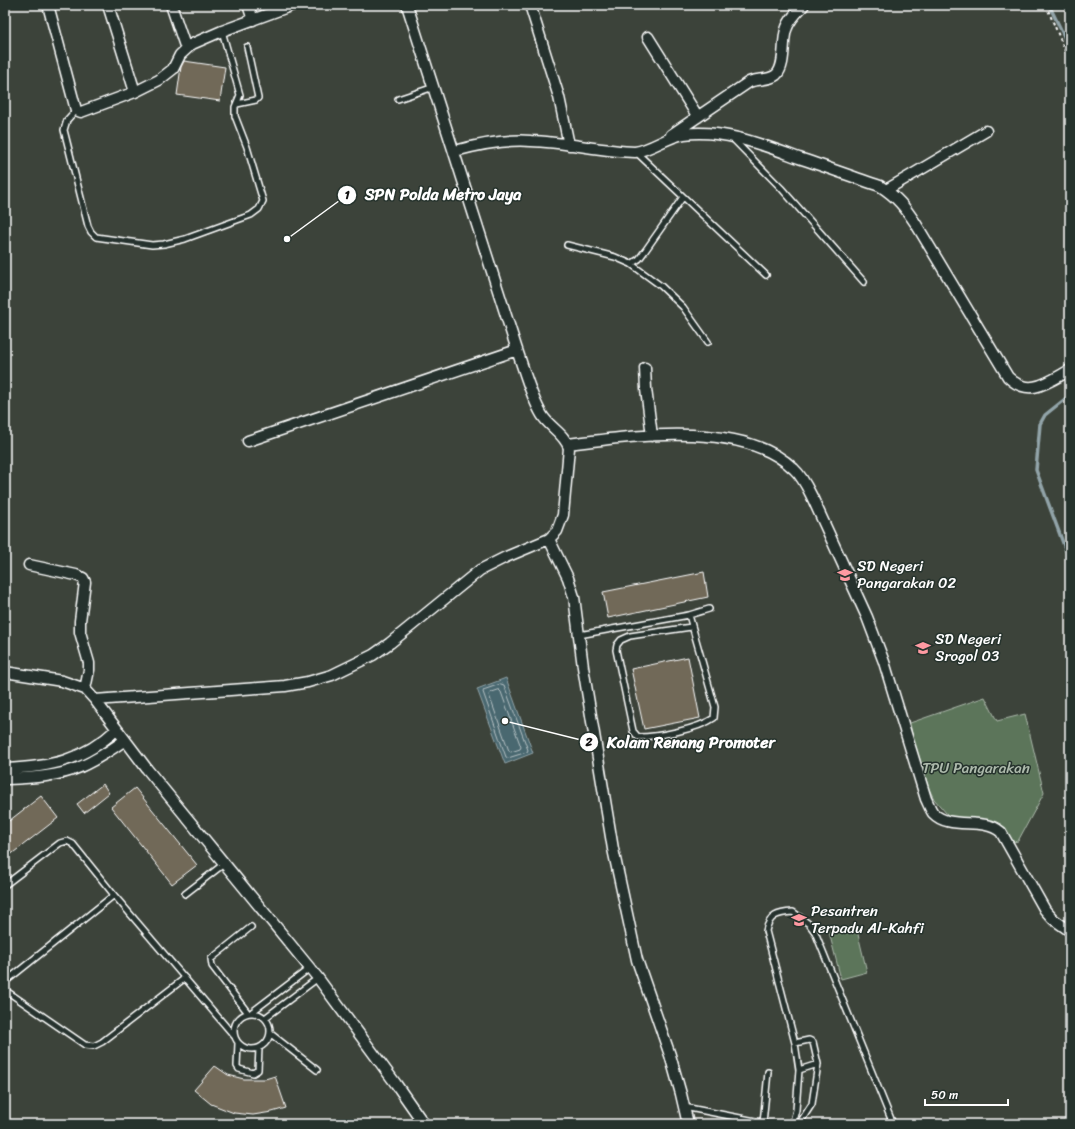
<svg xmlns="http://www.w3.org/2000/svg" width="1075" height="1129" font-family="Sriracha,sans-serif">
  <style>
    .green { fill: #5b745a; stroke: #adbaac }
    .water { fill: #49676f; stroke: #92a4a9 }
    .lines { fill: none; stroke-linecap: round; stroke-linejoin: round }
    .shore { stroke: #b6c2c5; stroke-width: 1 }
    .stream { stroke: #92a4a9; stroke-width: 3.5 }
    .building { fill: #716959; stroke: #fff }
    .lane-casing { stroke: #fff; stroke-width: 8 }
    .street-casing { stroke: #fff; stroke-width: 13 }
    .path { stroke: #fff; stroke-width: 2; stroke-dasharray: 3 3; stroke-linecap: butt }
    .lane { stroke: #26332d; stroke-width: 5 }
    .street { stroke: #26332d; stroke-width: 10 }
    .labels { text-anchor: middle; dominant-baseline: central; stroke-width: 3; stroke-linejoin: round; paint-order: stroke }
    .poi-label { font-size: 15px; fill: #fff; stroke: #26332d; text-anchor: start }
    .park-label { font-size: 15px; fill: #adbaac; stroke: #26332d }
    .leader { fill: none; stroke: #fff; stroke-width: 1.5 }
    .callout-dot { fill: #fff; stroke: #26332d; stroke-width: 1.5 }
    .mark-label { font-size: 12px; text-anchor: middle; font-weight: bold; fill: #111 }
    .callout-label { font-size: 16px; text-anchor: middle; font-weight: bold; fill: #fff; stroke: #26332d; stroke-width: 3; stroke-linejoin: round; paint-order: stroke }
  </style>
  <rect width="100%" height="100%" fill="#3c433a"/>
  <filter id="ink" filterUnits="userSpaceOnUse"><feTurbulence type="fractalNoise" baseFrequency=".025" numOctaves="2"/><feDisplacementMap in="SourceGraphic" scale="8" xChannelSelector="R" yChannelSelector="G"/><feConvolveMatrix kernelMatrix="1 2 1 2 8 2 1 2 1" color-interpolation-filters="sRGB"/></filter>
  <g filter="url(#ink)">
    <path class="green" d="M 985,697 L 997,721 L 1025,714 L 1044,793 L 1018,841 L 1013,842 L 998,829 L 953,821 L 934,799 L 917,765 L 910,723 Z
      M 856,926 L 867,972 L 841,979 L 829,932 Z"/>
    <path class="water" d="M 506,678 L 533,753 L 505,764 L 477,689 Z"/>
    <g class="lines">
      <path class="shore" d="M 501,684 L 504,685 L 528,750 L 527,752 L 508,758 L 506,757 L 483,692 L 484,690 Z
        M 499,690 L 501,692 L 521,747 L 520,749 L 511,752 L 509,751 L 489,695 L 490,693 Z"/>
      <path class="stream" d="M 1049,5 L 1064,36 L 1070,51
        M 1070,395 L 1045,415 L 1040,424 L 1036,470 L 1066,551 L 1070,558"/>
    </g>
    <path class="building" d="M 184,61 L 225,67 L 220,101 L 177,95 L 181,67 Z
      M 704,572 L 708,597 L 608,618 L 603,592 Z
      M 688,657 L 700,718 L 644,729 L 631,669 Z
      M 103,784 L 109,793 L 84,813 L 77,804 Z
      M 135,788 L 197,865 L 172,884 L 111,807 Z
      M 41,796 L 58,818 L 5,859 L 5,824 Z
      M 215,1066 L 228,1075 L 244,1079 L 265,1079 L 275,1076 L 286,1108 L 272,1112 L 253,1115 L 234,1113 L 211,1104 L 194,1090 Z"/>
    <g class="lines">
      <g class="lane-casing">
        <path id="lane" d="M 398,99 L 434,87
          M 237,104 L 256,100 L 258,98 L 247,47
          M 76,110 L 67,120 L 64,130 L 88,226 L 91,232 L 96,237 L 152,245 L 164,244 L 185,239 L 251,215 L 259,209 L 263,201 L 247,147 L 235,116 L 235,107 L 240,95 L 222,31
          M 732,138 L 781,188 L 864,282
          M 636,152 L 766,275
          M 567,245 L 615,257 L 631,264 L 639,259 L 645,251 L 683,197
          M 631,264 L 661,286 L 683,307 L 708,342
          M 689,615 L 715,707 L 714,718 C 698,729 658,737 638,737 L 633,731 L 616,650 L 617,645 L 621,640 L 630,636 L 691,627
          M 579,635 L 689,615 L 709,609
          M 5,885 L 60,843 L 67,841 L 73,844 L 114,895 L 235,1037
          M 185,894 L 225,863
          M 5,982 L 114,895
          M 5,990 L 85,1045 L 94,1046 L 102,1042 L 185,978
          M 252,1012 L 310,968
          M234 1031a18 18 0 1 1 36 0a18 18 0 1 1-36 0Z
          M 248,1013 L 212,966 L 211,959 L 251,927
          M 265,1018 L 318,978
          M 271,1034 L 317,1070
          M 238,1043 L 237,1066 L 239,1069 L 253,1073 L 258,1070 L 259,1048
          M 795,1043 L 809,1040 L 813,1042 L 818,1064 L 813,1097 L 812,1104 L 799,1124
          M 799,1070 L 818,1064
          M 684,1107 L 771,1124
          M 763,1123 L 768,1072
          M 788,1124 L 793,1121 L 796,1110 L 799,1070 L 795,1043 L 766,931 C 769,915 778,913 793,912 L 809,924 L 815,932 L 893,1124"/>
      </g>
      <g class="street-casing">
        <path id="street" d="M 48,5 L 76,110 L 81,112 L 135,92 L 159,80 L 173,69 L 180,55 L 192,44 L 222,31 L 293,5
          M 108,5 L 135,92
          M 171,5 L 186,49
          M 248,5 L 253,20
          M 530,5 L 559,97 L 569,145
          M 648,37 L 698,117
          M 671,135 L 749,82 C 758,78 768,81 776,75 C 786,66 782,42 786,30 C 789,20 797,12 804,5
          M 455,151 C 480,144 505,139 531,141 C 566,142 600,151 635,152 C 653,149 666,137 684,134 C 724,129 763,145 799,158 C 826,167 853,177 880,186 C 897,197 905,207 916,224 L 1008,377 C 1029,398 1048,382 1070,370
          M 886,190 L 986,131
          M 645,368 L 646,389 L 652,436
          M 248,441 L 517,350
          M 568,444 C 632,436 743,419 794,469 C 803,477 808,489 813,499 L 867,617 L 884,662 L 926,799 C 928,803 930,809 933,813 C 950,831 982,816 1001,832 L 1045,910 L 1053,919 L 1070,931
          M 549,539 L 568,578 L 574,597 L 583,667 L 613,849 L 637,960 L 670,1055 L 681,1094 L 688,1124
          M 29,565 L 76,575 L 83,578 L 85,582 L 80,621 L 80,632 L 89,663 L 89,670 L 85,689
          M 5,672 L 62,681 L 85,689 L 95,700 L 285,686 L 308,682 L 332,675 L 373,655 L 390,643 L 480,570 L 506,557 L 549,539 L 557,531 L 563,515 L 569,448 C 565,434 549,427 542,415 C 531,397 524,370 517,350 L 407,5
          M 95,700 L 147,769 L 318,978 L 396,1084 L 424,1124
          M 5,769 C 50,767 83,761 117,729
          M 5,779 C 29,778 58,777 80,767 C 96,760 111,750 125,740"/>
      </g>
      <path class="path" d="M 1046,5 L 1070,63"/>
      <use href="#lane" class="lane"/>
      <use href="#street" class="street"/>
    </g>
  </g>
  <defs>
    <g id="school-bare" transform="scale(1.2)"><path d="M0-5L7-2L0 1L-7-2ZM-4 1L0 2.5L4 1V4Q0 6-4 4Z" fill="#ff9aa2" stroke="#26332d" stroke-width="2.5" paint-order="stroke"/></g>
  </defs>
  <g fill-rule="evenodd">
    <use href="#school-bare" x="845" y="575"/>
    <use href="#school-bare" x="923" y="648"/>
    <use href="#school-bare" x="799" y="920"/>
  </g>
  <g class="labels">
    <g class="poi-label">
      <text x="857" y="566">SD Negeri<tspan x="857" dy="17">Pangarakan 02</tspan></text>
      <text x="935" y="639">SD Negeri<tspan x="935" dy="17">Srogol 03</tspan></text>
      <text x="811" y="911">Pesantren<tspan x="811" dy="17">Terpadu Al-Kahfi</tspan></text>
    </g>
    <g class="park-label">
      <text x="976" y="768">TPU Pangarakan</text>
    </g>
  </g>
  <path class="leader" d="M287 239L347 195M505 721L589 742"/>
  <g class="callout-dot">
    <circle cx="287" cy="239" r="4"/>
    <circle cx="505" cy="721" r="4"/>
    <circle cx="347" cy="195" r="10"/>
    <circle cx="589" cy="742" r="10"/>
  </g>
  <g class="mark-label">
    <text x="347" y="199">1</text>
    <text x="589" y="746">2</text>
  </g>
  <g class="callout-label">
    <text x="443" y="200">SPN Polda Metro Jaya</text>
    <text x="691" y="748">Kolam Renang Promoter</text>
  </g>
  <rect width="1075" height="1129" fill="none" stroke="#26332d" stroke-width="20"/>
  <rect x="10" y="10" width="1055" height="1109" fill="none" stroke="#fff" stroke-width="1.5" filter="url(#ink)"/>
  <path d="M925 1099v6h83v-6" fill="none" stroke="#ffffff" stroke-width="2"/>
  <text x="931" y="1099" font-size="12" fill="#ffffff" stroke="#26332d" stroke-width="3" paint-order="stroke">50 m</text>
</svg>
